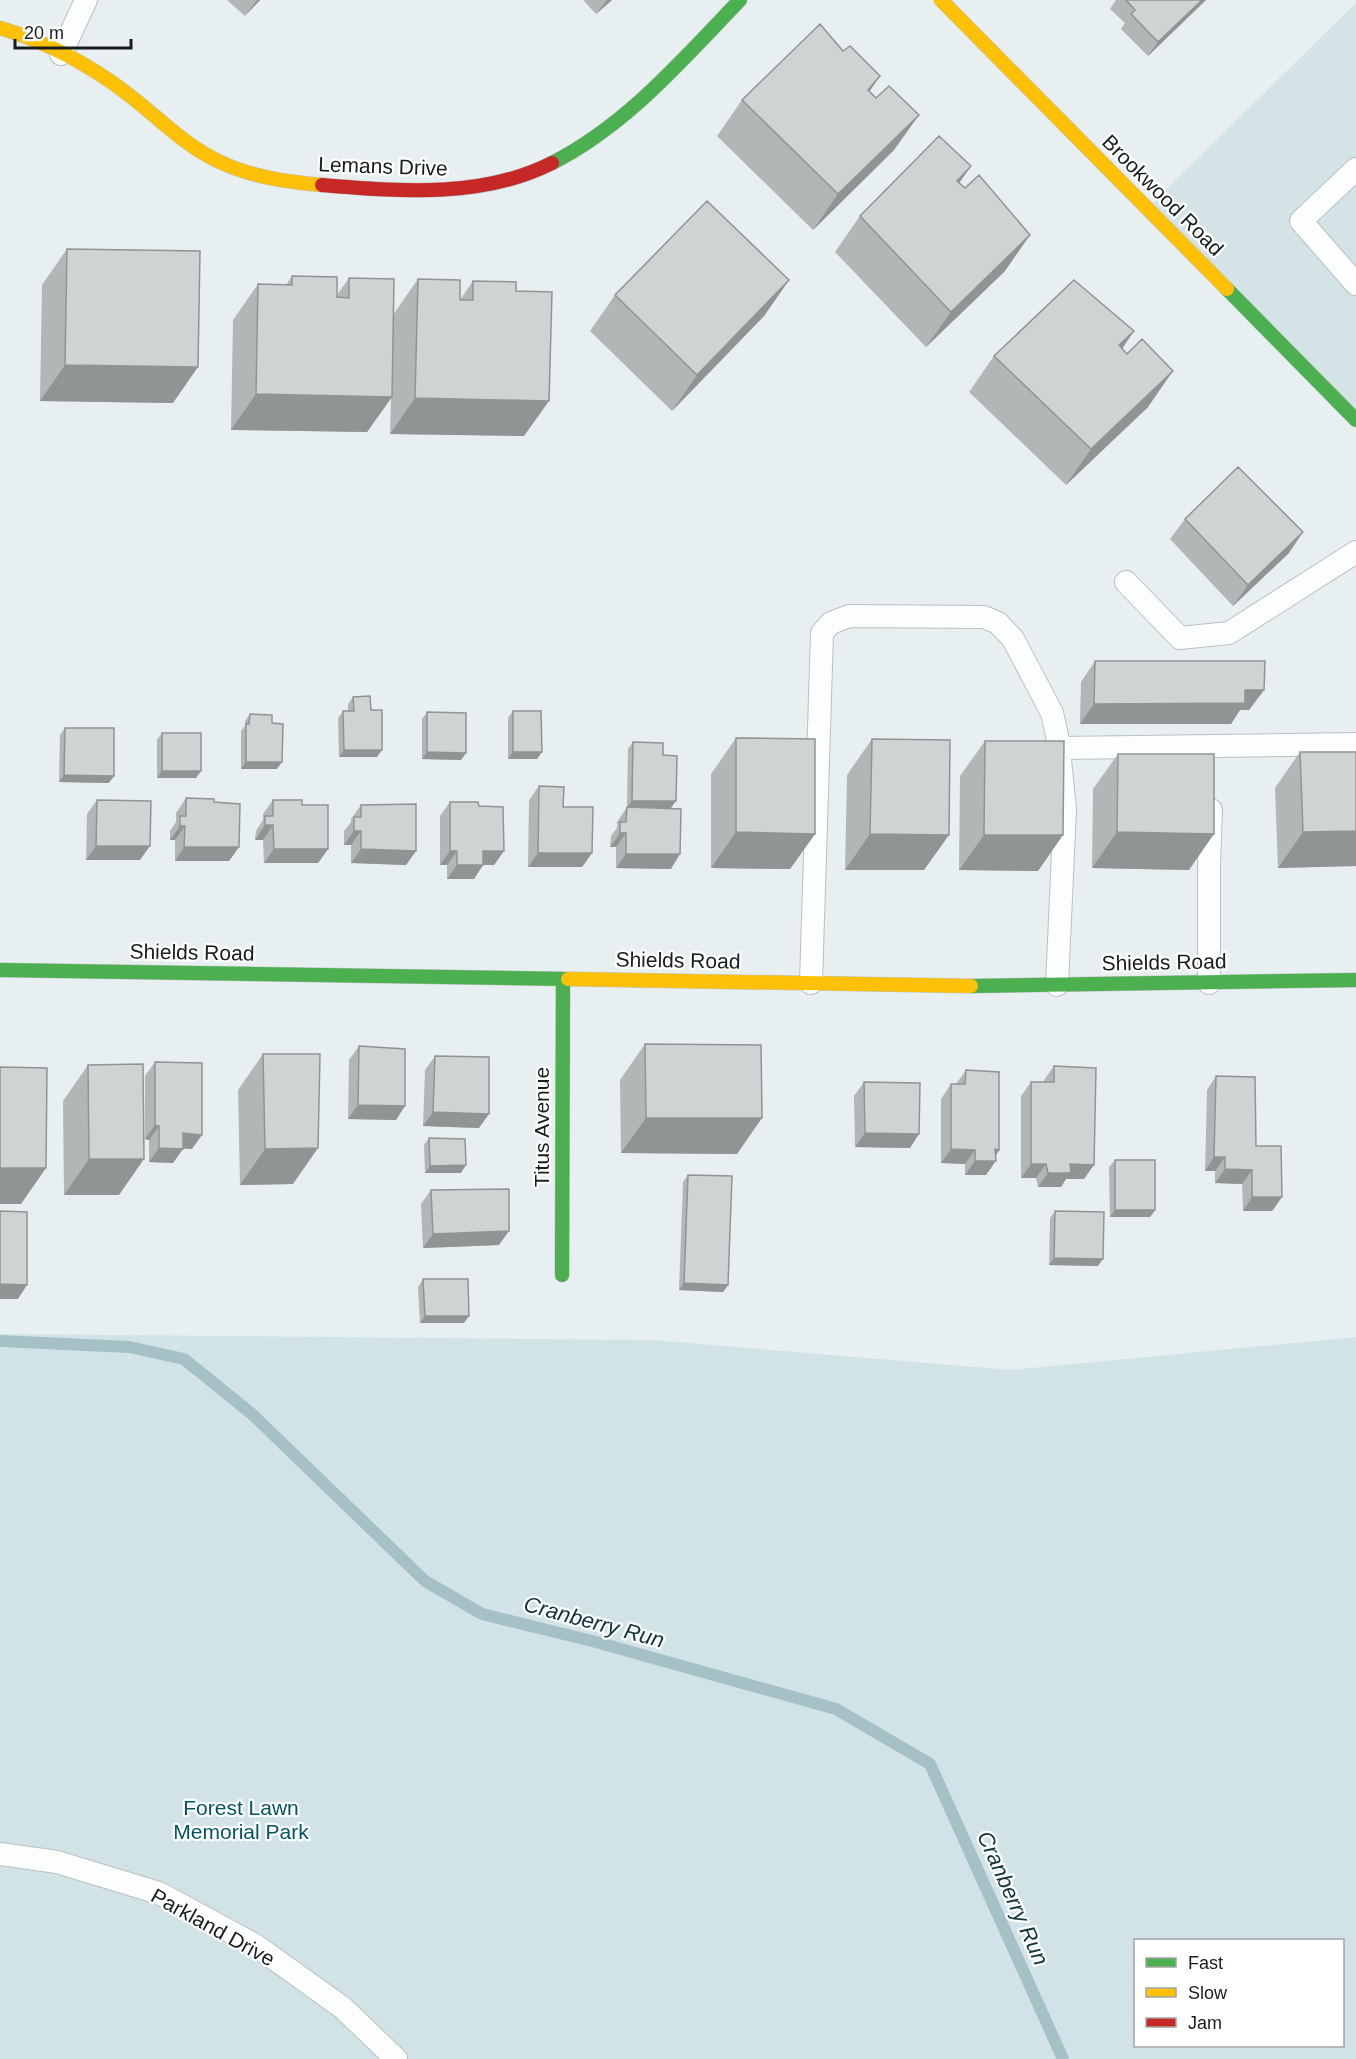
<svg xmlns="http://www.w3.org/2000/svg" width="1356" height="2059" font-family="Helvetica,sans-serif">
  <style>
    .built { fill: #d4e3e6 }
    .green { fill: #d1e3e7; fill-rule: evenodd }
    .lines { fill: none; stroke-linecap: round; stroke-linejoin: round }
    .stream { stroke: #a5c0c6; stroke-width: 12 }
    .lane-casing { stroke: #bac0c1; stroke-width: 24 }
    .fast-casing { stroke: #bac0c1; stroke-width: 15 }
    .slow-casing { stroke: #bac0c1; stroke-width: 15 }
    .jam-casing { stroke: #bac0c1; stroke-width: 15 }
    .lane { stroke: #fcfdfd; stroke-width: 22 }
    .fast { stroke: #4caf50; stroke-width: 14 }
    .slow { stroke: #ffc107; stroke-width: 14 }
    .jam { stroke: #c62828; stroke-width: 14 }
    .wall { fill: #b1b6b6 }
    .shaded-wall { fill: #909494 }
    .building { fill: #ced4d4; stroke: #909494; stroke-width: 1.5 }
    .labels { text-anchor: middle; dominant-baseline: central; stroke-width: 4.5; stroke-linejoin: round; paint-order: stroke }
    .street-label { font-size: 21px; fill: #181d1e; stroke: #fff }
    .park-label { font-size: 21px; fill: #035462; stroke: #fff }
    .water-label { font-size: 22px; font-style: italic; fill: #0f343b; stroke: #fff }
  </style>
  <rect width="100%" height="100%" fill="#e8eff0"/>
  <path class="built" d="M 1356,3 L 1356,420 L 1147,208 Z"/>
  <path class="green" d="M 0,1334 L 652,1340 L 1011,1370 L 1356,1337 L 1356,2059 L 0,2059 ZM 1136,1940 L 1342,1940 L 1342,2046 L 1136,2046 Z"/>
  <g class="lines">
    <path class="stream" d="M 0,1341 L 129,1347 L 184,1359 L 252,1414 L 425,1581 L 482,1614 L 596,1642 L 836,1709 L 930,1764 L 1063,2059"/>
    <g class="lane-casing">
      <path id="lane" d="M 61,54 L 86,0
        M 1356,169 L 1301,221 L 1356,284
        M 1126,582 L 1180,638 L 1229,633 L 1356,552
        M 1059,748 L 1356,744
        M 811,983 L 822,633 L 831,623 L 849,616 L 984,617 L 998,623 L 1013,639 L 1052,713 L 1058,740 L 1065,809 L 1057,985
        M 1209,983 L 1209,866 L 1211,810
        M 0,1854 L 57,1862 L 159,1893 L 255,1945 L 343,2008 L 396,2059"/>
    </g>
    <g class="fast-casing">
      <path id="fast" d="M 552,163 C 627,125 683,59 740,0
        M 1227,289 L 1356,420
        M 0,970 L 568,979
        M 971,986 L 1356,980
        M 562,1275 L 563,979"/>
    </g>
    <g class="slow-casing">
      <path id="slow" d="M 941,0 L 1227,289
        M 0,28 C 47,42 90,65 129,95 C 159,118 185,146 220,162 C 252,177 287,182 322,185
        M 568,979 L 971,986"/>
    </g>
    <g class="jam-casing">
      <path id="jam" d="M 322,185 C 399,191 481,199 552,163"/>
    </g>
    <use href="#lane" class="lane"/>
    <use href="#fast" class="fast"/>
    <use href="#slow" class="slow"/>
    <use href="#jam" class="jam"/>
  </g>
  <path class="wall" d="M 227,0 L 260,0 L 245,16 Z
    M 583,0 L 612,0 L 596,14 Z
    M 1116,0 L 1206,0 L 1148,56 L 1121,29 L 1125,23 L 1110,9 Z
    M 843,51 L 880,76 L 869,92 L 876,98 L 894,150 L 813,230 L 717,136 L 742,100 Z
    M 971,166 L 959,183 L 965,188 L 1005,271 L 926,347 L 835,252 L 860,216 Z
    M 67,249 L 173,403 L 40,401 L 42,285 Z
    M 292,276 L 337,295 L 349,278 L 393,315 L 418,279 L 460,300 L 473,281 L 516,291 L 524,436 L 390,434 L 391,398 L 367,432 L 231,430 L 233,320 L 258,284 L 286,285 Z
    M 789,280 L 764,316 L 672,411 L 590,331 L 615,295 Z
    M 1122,349 L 1148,407 L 1066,485 L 969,392 L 994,356 Z
    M 1185,519 L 1289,553 L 1233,606 L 1170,539 Z
    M 1095,661 L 1264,690 L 1249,710 L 1240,710 L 1231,724 L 1080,724 L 1081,682 Z
    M 353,697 L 371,710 L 377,757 L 339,757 L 338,718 L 343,711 L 348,711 L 348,704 Z
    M 513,711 L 542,752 L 537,759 L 508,759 L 508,718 Z
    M 427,712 L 461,760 L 422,759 L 422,719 Z
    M 250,714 L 277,769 L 241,769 L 241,731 L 245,726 L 245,721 Z
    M 65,728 L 109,783 L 59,782 L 60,735 Z
    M 162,733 L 201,771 L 196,778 L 157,778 L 157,740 Z
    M 736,738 L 815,834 L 790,869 L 711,868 L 711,774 Z
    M 872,739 L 924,870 L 845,870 L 847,775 Z
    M 985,741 L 1038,871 L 959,870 L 960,776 Z
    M 633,742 L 663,755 L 671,808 L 651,808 L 671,869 L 616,868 L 616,847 L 610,847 L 611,836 L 617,828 L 617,822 L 627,807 L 628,749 Z
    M 1300,752 L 1356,866 L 1278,868 L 1275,788 Z
    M 1118,754 L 1189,870 L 1092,868 L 1093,789 Z
    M 539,786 L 563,807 L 592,853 L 582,867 L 528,867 L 529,800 Z
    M 186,798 L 239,847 L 229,861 L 175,861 L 175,840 L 170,840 L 170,831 L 176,822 L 176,813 Z
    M 97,800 L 140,860 L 86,860 L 87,814 Z
    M 273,800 L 302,805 L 328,849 L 318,863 L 264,863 L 263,840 L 255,840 L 256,831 L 263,820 L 263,814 Z
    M 450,802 L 479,806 L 504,851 L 494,865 L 483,865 L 474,879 L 447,879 L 447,865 L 440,865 L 440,816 Z
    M 361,805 L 416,851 L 406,865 L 351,863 L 351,845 L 344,845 L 344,831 L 351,822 L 351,819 Z
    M 645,1044 L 737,1154 L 621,1153 L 620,1080 Z
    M 359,1046 L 396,1120 L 348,1119 L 349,1060 Z
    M 263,1054 L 293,1184 L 240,1185 L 238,1090 Z
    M 435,1056 L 479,1128 L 423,1126 L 425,1070 Z
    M 155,1062 L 192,1149 L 183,1148 L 173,1163 L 149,1162 L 149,1140 L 145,1139 L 145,1076 Z
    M 88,1065 L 119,1195 L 64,1195 L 63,1101 Z
    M 1054,1066 L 1084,1179 L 1066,1179 L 1061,1187 L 1038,1187 L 1036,1178 L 1021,1178 L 1021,1096 L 1031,1082 L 1044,1082 L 1044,1080 Z
    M 966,1070 L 999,1150 L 996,1156 L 986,1175 L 965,1175 L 965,1164 L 941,1163 L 941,1099 L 951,1084 L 956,1084 Z
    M 1216,1076 L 1256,1146 L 1282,1197 L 1272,1211 L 1243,1211 L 1242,1184 L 1215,1183 L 1215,1171 L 1205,1171 L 1207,1090 Z
    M 864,1082 L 910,1148 L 855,1147 L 854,1096 Z
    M 429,1138 L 461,1173 L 425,1173 L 424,1145 Z
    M 1115,1160 L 1155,1210 L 1150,1217 L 1110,1217 L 1109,1167 Z
    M 688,1175 L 728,1285 L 723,1292 L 679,1290 L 683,1182 Z
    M 431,1190 L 499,1245 L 423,1248 L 421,1204 Z
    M 1055,1211 L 1098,1266 L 1049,1265 L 1050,1218 Z
    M 423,1279 L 464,1323 L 420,1323 L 418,1287 Z"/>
  <path class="shaded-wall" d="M 257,0 L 260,0 L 245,16 Z
    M 607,0 L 612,0 L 596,14 Z
    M 1202,0 L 1206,0 L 1148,56 L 1158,42 Z
    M 880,76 L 855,112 L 868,90 Z
    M 919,115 L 894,150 L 813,230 L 838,194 Z
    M 971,166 L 946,202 L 957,181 Z
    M 1030,235 L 1005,271 L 926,347 L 951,312 Z
    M 789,280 L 764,316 L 672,411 L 697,375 Z
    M 1134,331 L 1110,367 L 1119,345 Z
    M 65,365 L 198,367 L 173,403 L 40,401 Z
    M 1173,371 L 1148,407 L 1066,485 L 1091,449 Z
    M 256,394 L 392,397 L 367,432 L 231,430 Z
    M 415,398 L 549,401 L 524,436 L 390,434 Z
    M 1303,532 L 1289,553 L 1233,606 L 1248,585 Z
    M 1245,690 L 1264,690 L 1249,710 L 1240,710 L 1231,724 L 1080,724 L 1094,704 Z
    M 344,750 L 382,750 L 377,757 L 339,757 Z
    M 427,752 L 466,753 L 461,760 L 422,759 Z
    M 513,752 L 542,752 L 537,759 L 508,759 Z
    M 246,762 L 282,762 L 277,769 L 241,769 Z
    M 162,771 L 201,771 L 196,778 L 157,778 Z
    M 64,775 L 114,776 L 109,783 L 59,782 Z
    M 632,801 L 676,801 L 671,808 L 627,808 Z
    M 265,825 L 273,825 L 263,840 L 255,840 Z
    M 180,826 L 185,826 L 175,840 L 170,840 Z
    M 354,831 L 361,831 L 351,845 L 344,845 Z
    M 1356,831 L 1356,866 L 1278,868 L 1303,832 Z
    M 736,832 L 815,834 L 790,869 L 711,868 Z
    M 1117,832 L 1214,834 L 1189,870 L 1092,868 Z
    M 620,833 L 626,833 L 616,847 L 610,847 Z
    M 870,834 L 949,835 L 924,870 L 845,870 Z
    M 984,835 L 1063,835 L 1038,871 L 959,870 Z
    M 96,846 L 150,846 L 140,860 L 86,860 Z
    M 184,847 L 239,847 L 229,861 L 175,861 Z
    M 274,849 L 328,849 L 318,863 L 264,863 Z
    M 361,849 L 416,851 L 406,865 L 351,863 Z
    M 450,851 L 457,851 L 447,865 L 440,865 Z
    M 483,851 L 504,851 L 494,865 L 483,865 L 474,879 L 447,879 L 457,865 Z
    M 538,853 L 592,853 L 582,867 L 528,867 Z
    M 626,854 L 680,854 L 671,869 L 616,868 Z
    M 358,1105 L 405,1106 L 396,1120 L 348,1119 Z
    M 433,1112 L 489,1114 L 479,1128 L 423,1126 Z
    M 646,1118 L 762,1118 L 737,1154 L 621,1153 Z
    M 155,1125 L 159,1126 L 149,1140 L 145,1139 Z
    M 183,1133 L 202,1135 L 192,1149 L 173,1148 Z
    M 865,1133 L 919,1134 L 910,1148 L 855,1147 Z
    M 159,1148 L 183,1149 L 173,1163 L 149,1162 Z
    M 318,1148 L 293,1184 L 240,1185 L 265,1149 Z
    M 951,1149 L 975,1150 L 965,1164 L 941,1163 Z
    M 995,1149 L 999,1150 L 992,1161 L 996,1161 L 986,1175 L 965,1175 L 975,1161 Z
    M 1214,1157 L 1225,1157 L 1215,1171 L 1205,1171 Z
    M 89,1159 L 144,1159 L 119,1195 L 64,1195 Z
    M 1031,1164 L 1046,1164 L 1036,1178 L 1021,1178 Z
    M 1070,1164 L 1094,1165 L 1084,1179 L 1066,1179 L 1061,1187 L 1038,1187 L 1048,1173 Z
    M 466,1165 L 461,1173 L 425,1173 L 430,1166 Z
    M 0,1168 L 46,1168 L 21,1204 L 0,1204 Z
    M 1225,1169 L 1252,1170 L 1242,1184 L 1215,1183 Z
    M 1252,1197 L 1282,1197 L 1272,1211 L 1243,1211 Z
    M 1115,1210 L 1155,1210 L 1150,1217 L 1110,1217 Z
    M 509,1231 L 499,1245 L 423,1248 L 433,1234 Z
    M 1054,1258 L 1103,1259 L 1098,1266 L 1049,1265 Z
    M 684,1283 L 728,1285 L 723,1292 L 679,1290 Z
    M 0,1284 L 27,1285 L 18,1299 L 0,1299 Z
    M 425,1316 L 469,1316 L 464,1323 L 420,1323 Z"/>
  <path class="building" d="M 1126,0 L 1202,0 L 1158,42 L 1131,14 L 1135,10 Z
    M 820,24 L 843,51 L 850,46 L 880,76 L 868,90 L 876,98 L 889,86 L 919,115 L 838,194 L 742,100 Z
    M 939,136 L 971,166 L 957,181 L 965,188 L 979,175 L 1030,235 L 951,312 L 860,216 Z
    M 707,201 L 789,280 L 697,375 L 615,295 Z
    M 67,249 L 200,251 L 198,367 L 65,365 Z
    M 292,276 L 337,277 L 337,297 L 349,298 L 349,278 L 394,279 L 392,397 L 256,394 L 258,284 L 292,285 Z
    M 418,279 L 460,280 L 460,300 L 473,300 L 473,281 L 516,282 L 516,291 L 552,292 L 549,401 L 415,398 Z
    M 1074,280 L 1134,331 L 1119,345 L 1127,354 L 1142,339 L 1173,371 L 1091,449 L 994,356 Z
    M 1238,467 L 1303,532 L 1248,585 L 1185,519 Z
    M 1095,661 L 1265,661 L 1264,690 L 1245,690 L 1245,703 L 1094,704 Z
    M 370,696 L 371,710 L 382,710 L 382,750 L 344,750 L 343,711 L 354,711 L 353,697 Z
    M 513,711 L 541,711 L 542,752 L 513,752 Z
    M 427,712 L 466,713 L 466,753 L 427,752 Z
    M 250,714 L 272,715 L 272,723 L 283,724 L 282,762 L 246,762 L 246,724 L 249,724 Z
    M 65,728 L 114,728 L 114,776 L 64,775 Z
    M 162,733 L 201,733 L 201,771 L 162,771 Z
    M 736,738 L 815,739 L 815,834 L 736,832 Z
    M 872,739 L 950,740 L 949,835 L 870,834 Z
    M 985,741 L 1064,741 L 1063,835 L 984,835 Z
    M 633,742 L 663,743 L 663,755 L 677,756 L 676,801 L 632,801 Z
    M 1300,752 L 1356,752 L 1356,831 L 1303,832 Z
    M 1118,754 L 1214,754 L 1214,834 L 1117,832 Z
    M 539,786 L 564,787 L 563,807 L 593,807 L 592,853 L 538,853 Z
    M 186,798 L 214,799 L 214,802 L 240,804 L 239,847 L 184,847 L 185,826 L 180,826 L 180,816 L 186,816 Z
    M 97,800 L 151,801 L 150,846 L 96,846 Z
    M 273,800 L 302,800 L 302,805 L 328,805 L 328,849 L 274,849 L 273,825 L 265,825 L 265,816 L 273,816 Z
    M 450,802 L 478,802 L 479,806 L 503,807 L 504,851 L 483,851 L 483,865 L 457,865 L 457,851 L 450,851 Z
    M 416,804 L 416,851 L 361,849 L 361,831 L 354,831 L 354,817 L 361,817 L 361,805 Z
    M 627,807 L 681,809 L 680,854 L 626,854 L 626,833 L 620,833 L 620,822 L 626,822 Z
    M 645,1044 L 761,1045 L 762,1118 L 646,1118 Z
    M 359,1046 L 405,1049 L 405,1106 L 358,1105 Z
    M 263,1054 L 320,1054 L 318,1148 L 265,1149 Z
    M 435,1056 L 489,1057 L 489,1114 L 433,1112 Z
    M 155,1062 L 202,1063 L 202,1135 L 183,1133 L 183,1149 L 159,1148 L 159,1126 L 155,1125 Z
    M 143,1064 L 144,1159 L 89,1159 L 88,1065 Z
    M 1054,1066 L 1096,1068 L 1094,1165 L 1070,1164 L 1071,1173 L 1048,1173 L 1046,1164 L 1031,1164 L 1031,1082 L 1054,1082 Z
    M 0,1067 L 47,1068 L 46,1168 L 0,1168 Z
    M 966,1070 L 999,1072 L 999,1150 L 995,1149 L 996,1161 L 975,1161 L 975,1150 L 951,1149 L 951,1084 L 965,1084 Z
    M 1216,1076 L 1255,1077 L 1256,1146 L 1281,1146 L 1282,1197 L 1252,1197 L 1252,1170 L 1225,1169 L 1225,1157 L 1214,1157 Z
    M 864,1082 L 920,1083 L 919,1134 L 865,1133 Z
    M 429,1138 L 465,1139 L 466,1165 L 430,1166 Z
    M 1115,1160 L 1155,1160 L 1155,1210 L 1115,1210 Z
    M 688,1175 L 732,1176 L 728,1285 L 684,1283 Z
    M 509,1189 L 509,1231 L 433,1234 L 431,1190 Z
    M 0,1211 L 27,1212 L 27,1285 L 0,1284 Z
    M 1055,1211 L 1104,1212 L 1103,1259 L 1054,1258 Z
    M 423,1279 L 468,1279 L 469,1316 L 425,1316 Z"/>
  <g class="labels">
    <g class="street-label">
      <text transform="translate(383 166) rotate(2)">Lemans Drive</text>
      <text transform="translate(1163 195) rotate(45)">Brookwood Road</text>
      <text transform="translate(192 952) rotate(1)">Shields Road</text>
      <text transform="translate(678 960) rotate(1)">Shields Road</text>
      <text transform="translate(1164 962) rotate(-1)">Shields Road</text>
      <text transform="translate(541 1127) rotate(-90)">Titus Avenue</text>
      <text transform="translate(213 1927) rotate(29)">Parkland Drive</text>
    </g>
    <g class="park-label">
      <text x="241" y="1807">Forest Lawn<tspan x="241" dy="24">Memorial Park</tspan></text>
    </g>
    <g class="water-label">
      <text transform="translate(594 1622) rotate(15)">Cranberry Run</text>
      <text transform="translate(1013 1898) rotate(66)">Cranberry Run</text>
    </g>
  </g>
  <rect x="1134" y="1939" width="210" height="108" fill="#ffffff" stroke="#a3a5a5" stroke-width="1.5"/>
  <rect x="1146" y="1958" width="30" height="9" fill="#4caf50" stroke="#a3a5a5" stroke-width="1.5"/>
  <text x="1188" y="1969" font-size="18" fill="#181d1e">Fast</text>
  <rect x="1146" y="1988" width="30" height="9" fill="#ffc107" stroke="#a3a5a5" stroke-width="1.5"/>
  <text x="1188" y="1999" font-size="18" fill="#181d1e">Slow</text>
  <rect x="1146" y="2018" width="30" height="9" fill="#c62828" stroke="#a3a5a5" stroke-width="1.5"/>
  <text x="1188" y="2029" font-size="18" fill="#181d1e">Jam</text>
  <path d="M15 39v9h116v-9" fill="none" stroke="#181d1e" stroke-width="3"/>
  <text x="24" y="39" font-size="18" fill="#181d1e" stroke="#ffffff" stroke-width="4.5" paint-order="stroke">20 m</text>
</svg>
